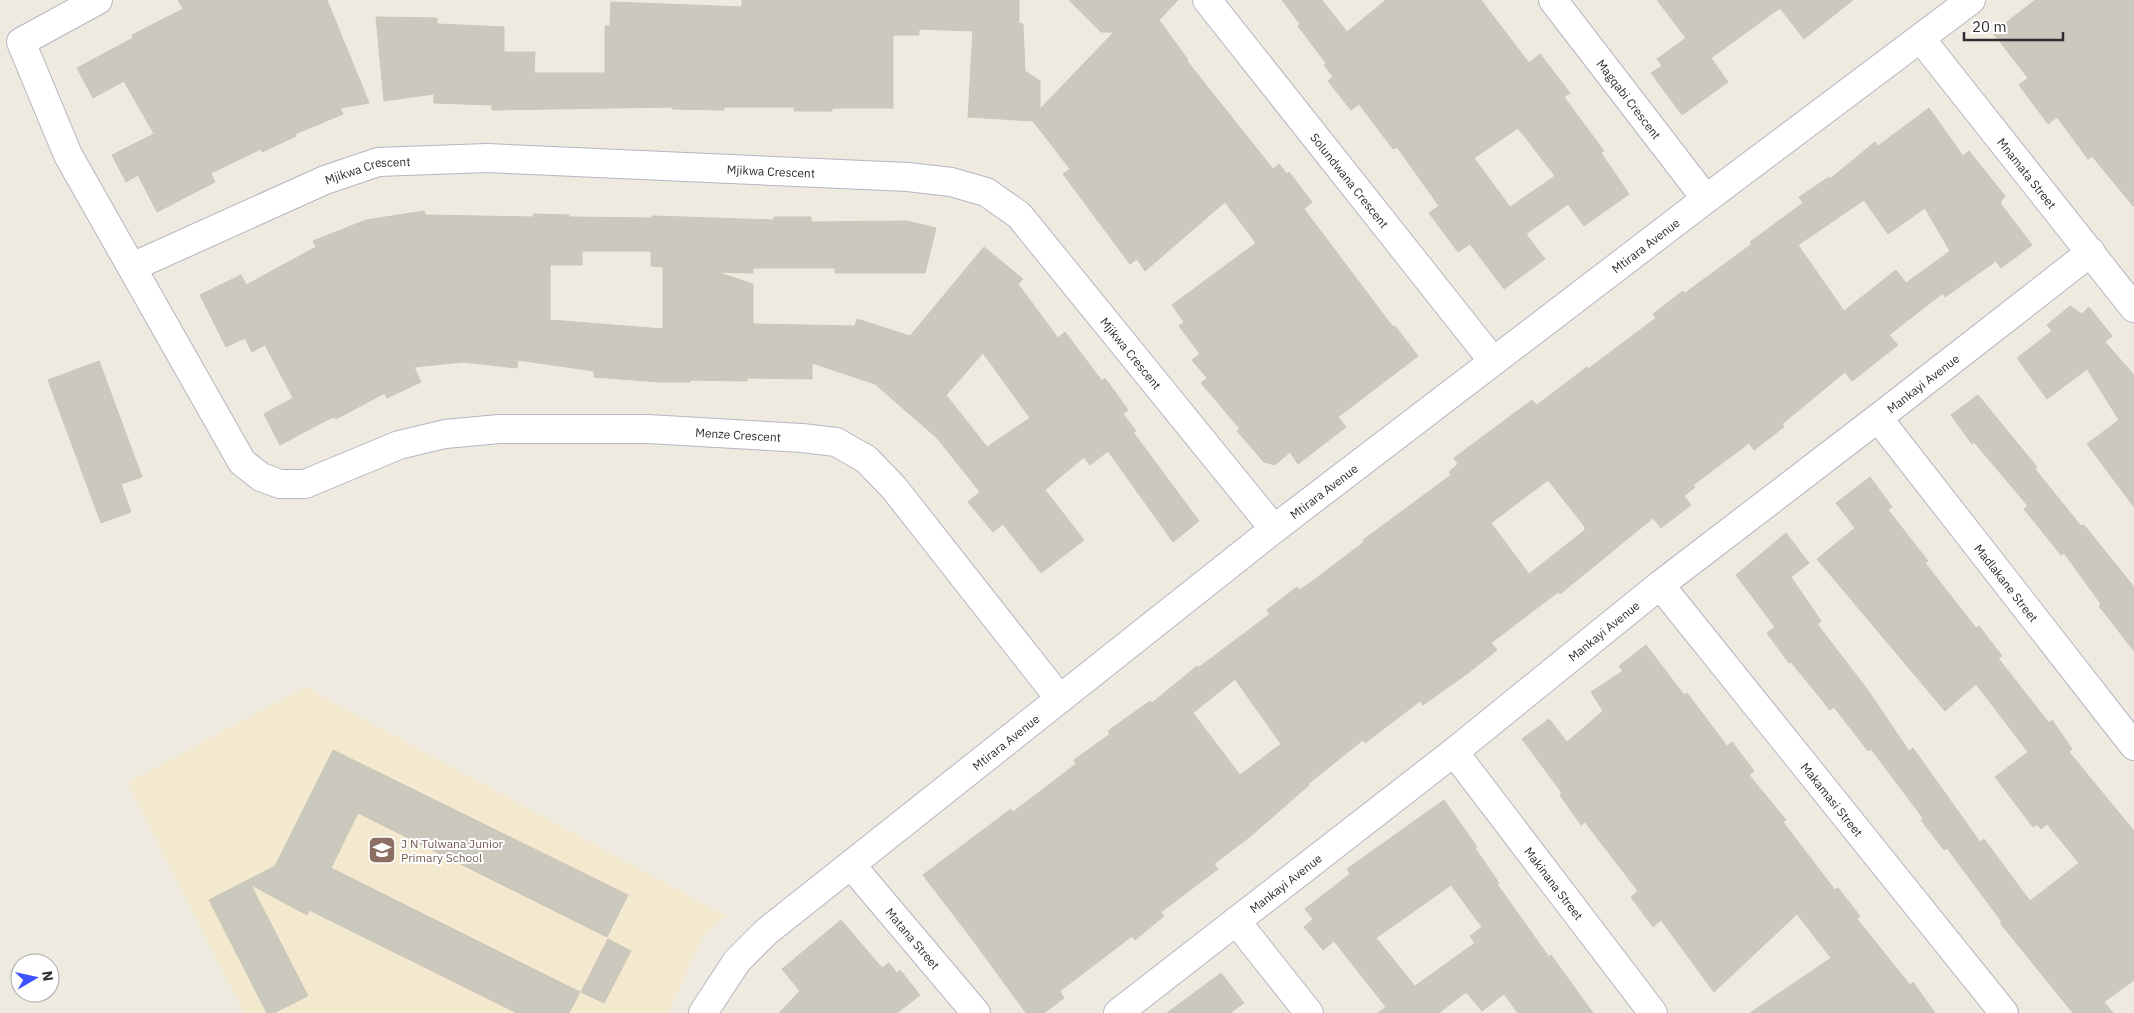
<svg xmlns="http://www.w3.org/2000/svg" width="2134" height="1013" font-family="'IBM Plex Sans',sans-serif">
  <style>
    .education { fill: #f2e9cf }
    .building { fill: #cbc8be; stroke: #ccc6b9; fill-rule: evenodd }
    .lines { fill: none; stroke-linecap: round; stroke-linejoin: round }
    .minor-casing { stroke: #b4b5c2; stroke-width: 30 }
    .minor { stroke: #fff; stroke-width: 28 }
    .labels { text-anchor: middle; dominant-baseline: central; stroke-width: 4; stroke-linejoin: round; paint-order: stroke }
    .street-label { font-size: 12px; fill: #2e2e2e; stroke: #fff }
    .education-label { font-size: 12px; fill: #785e54; stroke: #fff; text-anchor: start }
  </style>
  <rect width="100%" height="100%" fill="#efeae0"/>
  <path class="education" d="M 305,687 L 726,916 L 703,936 L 668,1013 L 244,1013 L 127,783 Z"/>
  <path class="building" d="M 178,0 L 327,0 L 369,103 L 340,108 L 343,114 L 295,134 L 296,136 L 262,152 L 261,149 L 211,173 L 215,182 L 157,212 L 138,175 L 126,182 L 112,155 L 154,134 L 124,81 L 93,98 L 77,68 L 133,38 L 132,35 L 183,9 Z
    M 742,0 L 1019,0 L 1019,23 L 1023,24 L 1025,71 L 1040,81 L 1040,109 L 1114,32 L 1101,32 L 1069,0 L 1178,0 L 1159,20 L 1188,60 L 1187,61 L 1273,169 L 1279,164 L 1287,174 L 1289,172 L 1312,202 L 1304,209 L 1393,327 L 1395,326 L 1418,356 L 1338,417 L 1346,427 L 1298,464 L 1290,452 L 1275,465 L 1264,462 L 1237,431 L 1240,429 L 1201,383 L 1207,378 L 1192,360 L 1200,354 L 1179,326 L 1184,322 L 1172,305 L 1256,243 L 1225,202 L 1145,271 L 1137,259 L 1130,264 L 1063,174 L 1070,169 L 1033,121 L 968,117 L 973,31 L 919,29 L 919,35 L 893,35 L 893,108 L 832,108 L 832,111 L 794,111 L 794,107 L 724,107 L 724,110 L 672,109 L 672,107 L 492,110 L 492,105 L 434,103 L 434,94 L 384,101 L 376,17 L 437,18 L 437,24 L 504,27 L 504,52 L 535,52 L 534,73 L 605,73 L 605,26 L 610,26 L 611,2 L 742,7 Z
    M 1282,0 L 1322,0 L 1347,32 L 1386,0 L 1481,0 L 1529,63 L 1540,54 L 1570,93 L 1564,97 L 1604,151 L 1601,153 L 1629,194 L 1584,226 L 1568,204 L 1526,234 L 1545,259 L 1504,289 L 1470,244 L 1458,252 L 1429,213 L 1439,206 L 1397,147 L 1393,149 L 1359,104 L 1351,110 L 1328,81 L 1333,77 L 1324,65 L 1326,63 L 1298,26 L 1300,24 ZM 1518,128 L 1555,176 L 1510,207 L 1474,158 Z
    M 1657,0 L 1853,0 L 1804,39 L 1780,8 L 1711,58 L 1728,82 L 1682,115 L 1651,73 L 1662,66 L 1657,59 L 1686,38 Z
    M 2035,0 L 2134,0 L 2134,207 L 2092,156 L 2088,159 L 2057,117 L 2048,124 L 2019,85 L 2028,78 L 1993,33 Z
    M 1929,108 L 1963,156 L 1969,151 L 2005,196 L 2000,203 L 2032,245 L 2001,268 L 1996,261 L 1945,297 L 1943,293 L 1889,335 L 1898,345 L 1852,381 L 1845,372 L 1782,424 L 1784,427 L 1754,450 L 1749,443 L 1693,485 L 1695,487 L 1684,496 L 1691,505 L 1661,528 L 1653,518 L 1560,594 L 1558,592 L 1491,643 L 1497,650 L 1468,673 L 1423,705 L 1420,701 L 1365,743 L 1363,740 L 1308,784 L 1309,785 L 1252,835 L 1214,864 L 1218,869 L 1161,912 L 1164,916 L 1135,940 L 1132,936 L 1060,991 L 1064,998 L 1044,1013 L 1026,1013 L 972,939 L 923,875 L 1011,809 L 1013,812 L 1076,764 L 1074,760 L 1110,734 L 1108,731 L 1150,701 L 1152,703 L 1197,666 L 1198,668 L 1270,614 L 1267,610 L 1297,587 L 1299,590 L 1310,583 L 1364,542 L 1363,540 L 1451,475 L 1449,472 L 1458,464 L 1454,458 L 1532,400 L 1537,405 L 1587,367 L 1588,369 L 1656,318 L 1653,314 L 1683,291 L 1685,293 L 1752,244 L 1750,242 L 1803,203 L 1799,197 L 1829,177 L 1830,179 L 1875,142 L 1878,146 ZM 1864,200 L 1888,234 L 1925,208 L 1950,251 L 1906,283 L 1896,270 L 1844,311 L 1798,245 ZM 1548,480 L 1585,527 L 1585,530 L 1529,574 L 1491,523 ZM 1235,679 L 1281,744 L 1240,775 L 1193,713 Z
    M 424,211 L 425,215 L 533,217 L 533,214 L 569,215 L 569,217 L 652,218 L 652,216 L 774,220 L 774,217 L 811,217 L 811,222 L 907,221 L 936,228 L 925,273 L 835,273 L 835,268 L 753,268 L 753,273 L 717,272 L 753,284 L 753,324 L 855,326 L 857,319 L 910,336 L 984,247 L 1023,279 L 1018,284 L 1058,338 L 1065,332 L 1102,381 L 1105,378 L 1128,410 L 1123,414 L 1136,431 L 1133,432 L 1199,521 L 1173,542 L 1108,451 L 1090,465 L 1084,457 L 1045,490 L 1084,540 L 1041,573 L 1003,524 L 993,532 L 968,502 L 980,492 L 937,438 L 875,384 L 812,363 L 812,379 L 747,378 L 747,381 L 690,380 L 690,382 L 661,382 L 594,377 L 594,371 L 518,360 L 517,368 L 463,362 L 414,367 L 421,382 L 387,398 L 385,393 L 336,419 L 334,417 L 323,422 L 280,445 L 264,414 L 293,398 L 265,345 L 252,352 L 245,338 L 226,347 L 200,295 L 241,275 L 246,285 L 316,247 L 313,241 L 366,220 ZM 582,251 L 651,251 L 651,266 L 663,267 L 663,329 L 550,320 L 550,265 L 582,265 ZM 983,353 L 1030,418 L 987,447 L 946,395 Z
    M 2070,306 L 2082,314 L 2089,307 L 2112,336 L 2105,342 L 2134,375 L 2134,507 L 2087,444 L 2119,420 L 2087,369 L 2047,399 L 2017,358 L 2052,331 L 2047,325 Z
    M 99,361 L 142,477 L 121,484 L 131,512 L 101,523 L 48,380 Z
    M 1978,395 L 2037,467 L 2035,469 L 2081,526 L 2084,525 L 2134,587 L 2134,651 L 2099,606 L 2101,604 L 2064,553 L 2061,555 L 2024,509 L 2028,506 L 1974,442 L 1972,444 L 1951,415 Z
    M 1870,477 L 1892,507 L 1888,510 L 1928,561 L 1925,563 L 1976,628 L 1979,626 L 2002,656 L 1998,658 L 2049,723 L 2052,720 L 2072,749 L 2069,752 L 2134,831 L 2134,980 L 2104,1002 L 2113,1013 L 2073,1013 L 2000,923 L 2002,922 L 1947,848 L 1944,850 L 1921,820 L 1923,818 L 1871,749 L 1868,751 L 1834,707 L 1830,710 L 1791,662 L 1789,663 L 1767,633 L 1775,627 L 1736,575 L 1786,533 L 1809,563 L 1791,577 L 1821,621 L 1817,624 L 1867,689 L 1909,751 L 1913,748 L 1980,842 L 1984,839 L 2030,901 L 2079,863 L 2047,824 L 2041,829 L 2037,824 L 2033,827 L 1995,777 L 2028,752 L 1976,684 L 1945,711 L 1817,559 L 1855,528 L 1836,503 Z
    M 1646,645 L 1684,695 L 1687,693 L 1727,746 L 1732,742 L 1754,771 L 1749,775 L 1786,820 L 1783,822 L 1835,890 L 1838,888 L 1860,916 L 1857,919 L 1910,985 L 1913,982 L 1935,1013 L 1750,1013 L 1831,958 L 1797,914 L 1714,992 L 1661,920 L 1653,927 L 1631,897 L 1638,891 L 1585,822 L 1581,825 L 1560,795 L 1562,793 L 1522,739 L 1549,719 L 1567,742 L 1603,711 L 1591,692 L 1623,671 L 1619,666 Z
    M 333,750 L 628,895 L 607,937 L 358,813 L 331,868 L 580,992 L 569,1013 L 517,1013 L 309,910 L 307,915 L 251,885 L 308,996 L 274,1013 L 267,1013 L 209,900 L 275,866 Z
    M 1444,800 L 1477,847 L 1475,848 L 1499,883 L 1497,884 L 1549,957 L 1551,955 L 1593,1013 L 1518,1013 L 1504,994 L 1482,1011 L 1466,992 L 1439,1013 L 1378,1013 L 1386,1007 L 1334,941 L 1323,950 L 1304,927 L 1313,919 L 1305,909 L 1350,874 L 1347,869 ZM 1451,885 L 1482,927 L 1470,936 L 1475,943 L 1415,986 L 1376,938 Z
    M 841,920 L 882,968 L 889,963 L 897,973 L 900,970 L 920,995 L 897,1013 L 779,1013 L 800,991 L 782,969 Z
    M 608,939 L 631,951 L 604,1003 L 581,992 Z
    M 1221,973 L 1244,1003 L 1230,1013 L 1167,1013 Z"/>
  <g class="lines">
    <g class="minor-casing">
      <g id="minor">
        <path id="s1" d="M 98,0 L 21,42 L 68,155 L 242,462 L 261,477 L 280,484 L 305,484 L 399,445 L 445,434 L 499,429 L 648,429 L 802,438 L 836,442 L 866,459 L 894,488 L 1060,699"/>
        <path id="s2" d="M 1207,0 L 1493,361"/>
        <path id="s3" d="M 1553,0 L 1706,199"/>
        <path id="s4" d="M 1921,39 L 2134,308"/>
        <path id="s5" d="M 132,267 L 325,180 L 378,162 L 487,158 L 908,177 L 951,182 L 986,192 L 1019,215 L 1274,529"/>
        <path id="s6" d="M 1878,418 L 2134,746"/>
        <path id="s7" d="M 1660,585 L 2004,1013"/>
        <path id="s8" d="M 1454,752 L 1653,1013"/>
        <path id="s9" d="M 851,865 L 976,1013"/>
        <path d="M 1236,921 L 1309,1013"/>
        <path id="s10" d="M 703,1013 L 737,961 L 766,932 L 1274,529 L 1706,199 L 1971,0"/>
        <path id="s11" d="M 1118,1013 L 1454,752 L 1660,585 L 1878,418 L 2091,252"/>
      </g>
    </g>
    <use href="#minor" class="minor"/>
  </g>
  <defs>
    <g id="school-square" transform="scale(1.4375)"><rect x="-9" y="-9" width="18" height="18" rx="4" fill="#8d6e63" stroke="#fff"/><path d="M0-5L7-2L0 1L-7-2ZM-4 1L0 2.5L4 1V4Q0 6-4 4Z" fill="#fff"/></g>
  </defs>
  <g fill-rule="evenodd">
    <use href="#school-square" x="382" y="850"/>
  </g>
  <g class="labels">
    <g class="street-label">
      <text stroke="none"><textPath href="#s3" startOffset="125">Magqabi Crescent</textPath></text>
      <text stroke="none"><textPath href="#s5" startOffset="256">Mjikwa Crescent</textPath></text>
      <text stroke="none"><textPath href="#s5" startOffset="661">Mjikwa Crescent</textPath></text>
      <text stroke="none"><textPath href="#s4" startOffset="171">Mnamata Street</textPath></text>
      <text stroke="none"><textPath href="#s2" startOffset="230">Solundwana Crescent</textPath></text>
      <text stroke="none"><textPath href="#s10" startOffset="1219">Mtirara Avenue</textPath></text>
      <text stroke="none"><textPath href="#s5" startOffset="1096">Mjikwa Crescent</textPath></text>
      <text stroke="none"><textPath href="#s11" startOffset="1022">Mankayi Avenue</textPath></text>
      <text stroke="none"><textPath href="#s1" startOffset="1075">Menze Crescent</textPath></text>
      <text stroke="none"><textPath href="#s10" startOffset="814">Mtirara Avenue</textPath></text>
      <text stroke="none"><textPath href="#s6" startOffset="209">Madlakane Street</textPath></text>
      <text stroke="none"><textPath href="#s11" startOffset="618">Mankayi Avenue</textPath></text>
      <text stroke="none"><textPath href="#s10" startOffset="409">Mtirara Avenue</textPath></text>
      <text stroke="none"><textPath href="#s7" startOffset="275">Makamasi Street</textPath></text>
      <text stroke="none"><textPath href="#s11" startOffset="212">Mankayi Avenue</textPath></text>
      <text stroke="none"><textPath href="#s8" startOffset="165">Makinana Street</textPath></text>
      <text stroke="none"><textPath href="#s9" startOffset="96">Matana Street</textPath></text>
    </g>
    <g class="education-label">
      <text x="401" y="843">J N Tulwana Junior<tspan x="401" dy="14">Primary School</tspan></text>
    </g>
  </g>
  <g transform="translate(35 978) rotate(81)"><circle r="24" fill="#ffffff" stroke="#ababab"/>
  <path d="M0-4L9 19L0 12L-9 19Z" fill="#3d53ff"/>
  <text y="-8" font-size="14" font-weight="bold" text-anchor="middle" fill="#2e2e2e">N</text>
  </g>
  <path d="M1964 32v8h99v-8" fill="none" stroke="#2e2e2e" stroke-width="2.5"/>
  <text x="1972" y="32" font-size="15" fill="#2e2e2e" stroke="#ffffff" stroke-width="4" paint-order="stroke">20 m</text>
</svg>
